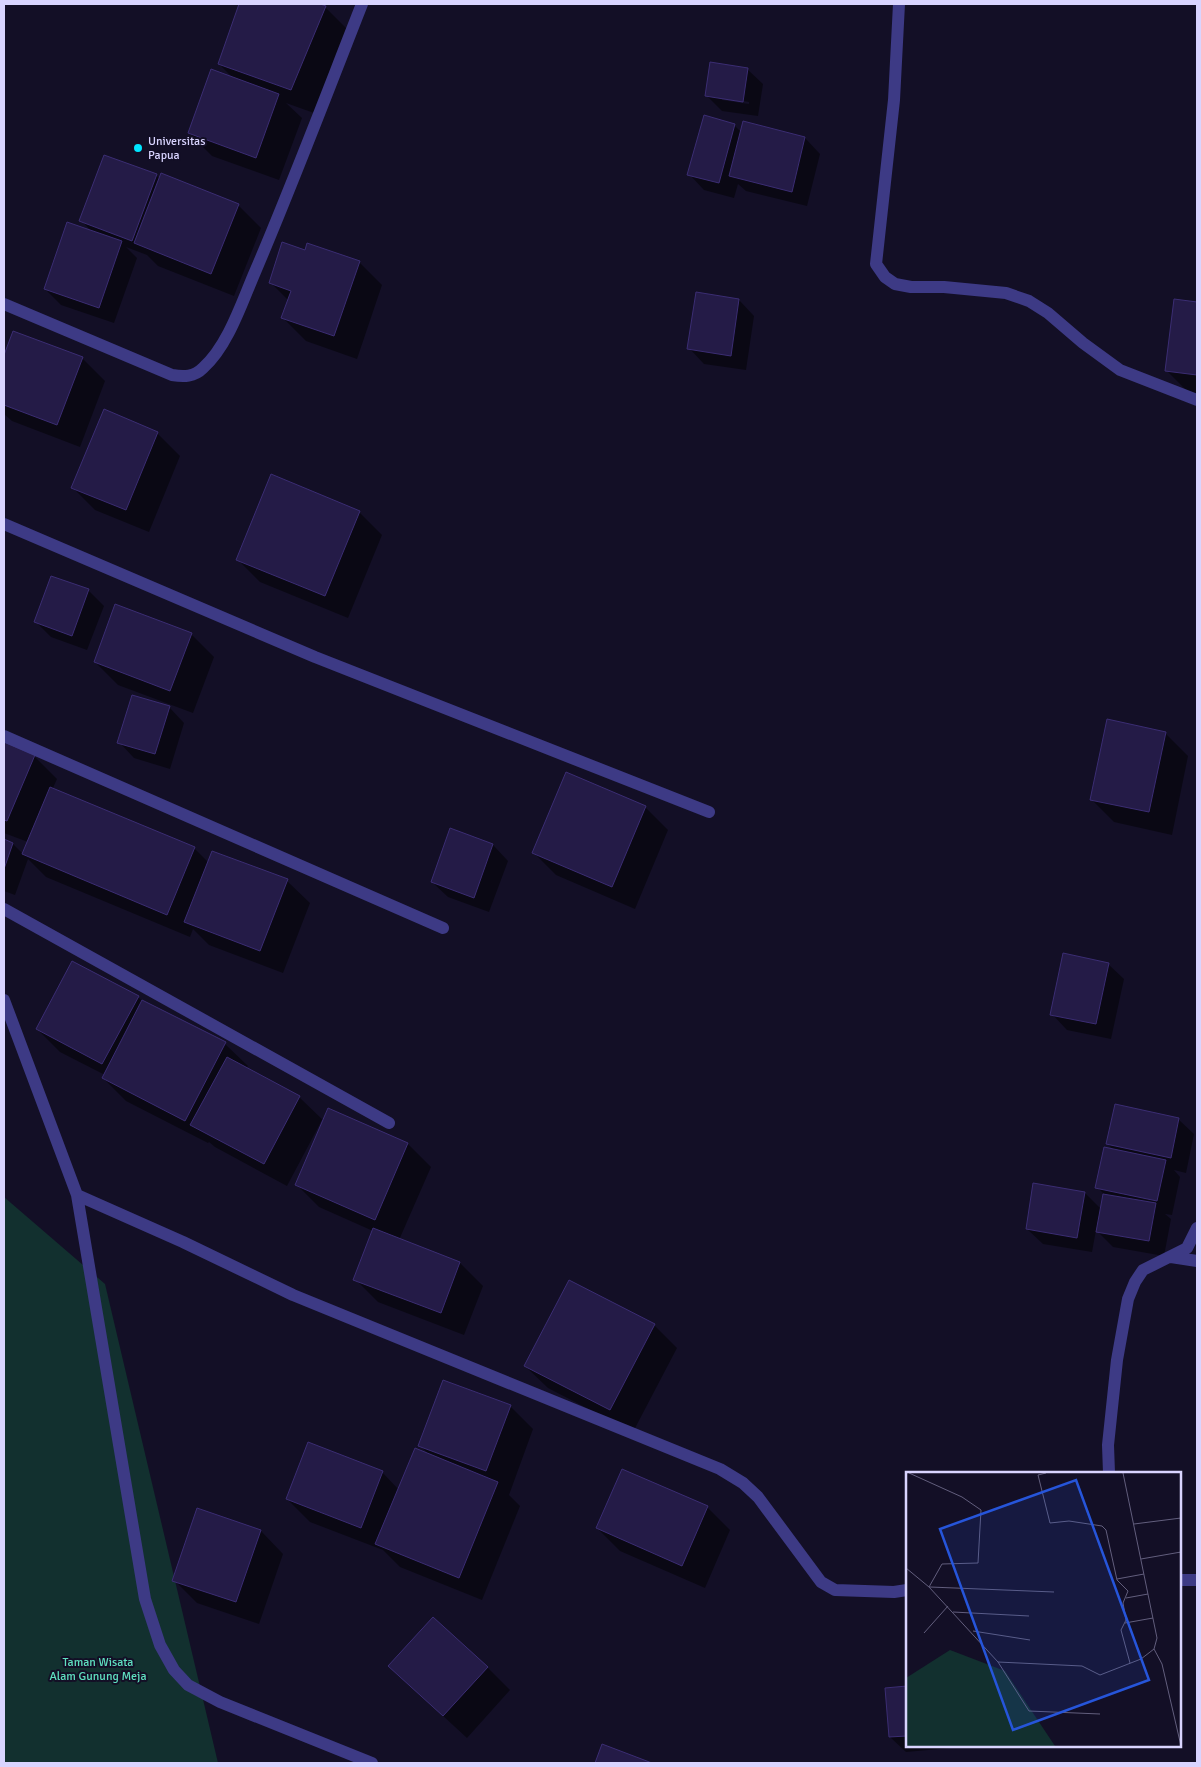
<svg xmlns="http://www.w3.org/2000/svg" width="1201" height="1767" font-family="Signika,sans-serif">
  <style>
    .green { fill: #12302f }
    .shadow { fill: #0007; fill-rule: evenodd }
    .building { fill: #241b47; stroke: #3b2d73 }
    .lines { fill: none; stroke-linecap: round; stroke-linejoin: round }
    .street { stroke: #3d3a85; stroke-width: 12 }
    .poi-dot { fill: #00e5ff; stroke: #130f26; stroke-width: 2 }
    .labels { text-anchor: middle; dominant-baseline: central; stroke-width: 4; stroke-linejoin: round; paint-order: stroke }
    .poi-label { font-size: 12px; fill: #d9d4ff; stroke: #130f26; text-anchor: start }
    .park-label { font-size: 12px; fill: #5fe0c0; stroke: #130f26 }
    .inset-road { fill: none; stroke: #625e7d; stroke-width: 1 }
    .view { fill: #2655da; fill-opacity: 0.15; stroke: #2655da; stroke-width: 2.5 }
    .inset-edge { fill: none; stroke: #d9d4ff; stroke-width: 2.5 }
  </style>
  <rect width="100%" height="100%" fill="#130f26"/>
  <path class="green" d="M 4,1197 L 105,1284 L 218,1763 L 4,1763 Z"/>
  <path class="shadow" d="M 241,4 L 316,4 L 325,7 L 348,30 L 314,113 L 286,103 L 302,118 L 279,180 L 212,156 L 189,133 L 234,79 L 219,64 Z
    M 747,69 L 763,84 L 758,116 L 722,111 L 706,95 ZM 722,97 L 749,102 L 749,104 L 722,100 Z
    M 743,123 L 805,138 L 820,154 L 807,206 L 746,191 L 738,184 L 734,198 L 704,190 L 689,174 L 734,125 L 741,132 Z
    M 105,156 L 156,175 L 160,179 L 238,205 L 261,228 L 234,296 L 158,266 L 147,255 L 126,247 L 137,258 L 114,323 L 61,305 L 45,289 L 92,232 L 81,220 Z
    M 306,251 L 359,262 L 382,285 L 357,359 L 306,341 L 283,318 L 289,301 L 270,282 Z
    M 739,300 L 754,316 L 746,370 L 704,364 L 689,348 Z
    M 1175,300 L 1197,303 L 1197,395 L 1189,393 L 1166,370 Z
    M 13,332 L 82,358 L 105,381 L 80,447 L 12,421 L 4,414 L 4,358 Z
    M 157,433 L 180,456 L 149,532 L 95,510 L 72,487 Z
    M 359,512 L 382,535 L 348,618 L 260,582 L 237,559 Z
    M 88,590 L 104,606 L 87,650 L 51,637 L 36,622 Z
    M 191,634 L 214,657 L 193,713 L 118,685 L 95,662 Z
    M 169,707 L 184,723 L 170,769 L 134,758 L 119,742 Z
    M 1165,733 L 1188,756 L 1172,835 L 1114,822 L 1091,799 Z
    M 4,744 L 34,756 L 57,779 L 52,790 L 194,848 L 209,863 L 213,852 L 287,881 L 310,903 L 283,973 L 209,945 L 193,929 L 190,937 L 46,877 L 28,859 L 15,895 L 4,891 L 4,841 L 13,844 L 23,854 L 28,842 L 4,833 Z
    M 645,807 L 668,830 L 635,909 L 556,875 L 533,852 Z
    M 451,830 L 493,845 L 508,861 L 489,912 L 448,897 L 432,882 Z
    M 1108,964 L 1124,979 L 1111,1039 L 1067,1030 L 1052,1014 Z
    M 138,997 L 142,1001 L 225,1044 L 248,1066 L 246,1069 L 299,1097 L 324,1121 L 329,1109 L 408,1144 L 431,1167 L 399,1240 L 460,1263 L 483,1286 L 464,1335 L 378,1302 L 355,1279 L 373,1231 L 319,1207 L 296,1184 L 324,1121 L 322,1120 L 287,1186 L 215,1147 L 209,1142 L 208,1143 L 126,1101 L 103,1078 L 105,1075 L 60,1052 L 37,1029 Z
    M 1178,1119 L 1194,1134 L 1186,1173 L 1174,1170 L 1180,1177 L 1172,1215 L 1165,1214 L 1171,1219 L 1164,1256 L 1113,1247 L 1096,1230 L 1092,1252 L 1043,1244 L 1027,1229 L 1085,1193 L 1101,1209 L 1104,1194 L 1097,1187 L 1114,1151 L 1108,1144 Z
    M 654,1325 L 677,1348 L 633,1432 L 548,1388 L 525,1366 Z
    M 510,1406 L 533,1429 L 509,1495 L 520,1506 L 482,1600 L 400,1567 L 383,1550 L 310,1522 L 287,1499 L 382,1472 L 399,1490 L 430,1456 L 420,1445 Z
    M 707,1507 L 730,1530 L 705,1588 L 620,1551 L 597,1528 Z
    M 261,1531 L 283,1554 L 259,1624 L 197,1603 L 174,1580 Z
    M 389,1666 L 487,1667 L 510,1690 L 467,1738 Z
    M 907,1687 L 907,1746 L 961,1746 L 961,1747 L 906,1752 L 890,1737 L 886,1689 Z
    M 603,1746 L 649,1763 L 596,1763 Z"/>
  <path class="building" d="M 239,4 L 320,4 L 326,6 L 291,90 L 218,64 Z
    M 710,62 L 748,68 L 743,102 L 705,96 Z
    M 211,69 L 279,94 L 256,158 L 188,133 Z
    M 704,115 L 735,124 L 719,183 L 687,175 Z
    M 743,121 L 805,137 L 792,192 L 729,176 Z
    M 104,155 L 157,174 L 132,241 L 79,221 Z
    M 161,173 L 239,204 L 211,274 L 134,243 Z
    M 67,222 L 122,241 L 99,308 L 44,289 Z
    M 282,242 L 305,250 L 307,243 L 360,261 L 334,336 L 281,318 L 291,291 L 269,283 Z
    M 696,292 L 739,299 L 731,356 L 687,349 Z
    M 1174,299 L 1197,302 L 1197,375 L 1165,371 Z
    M 13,331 L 83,357 L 57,425 L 4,405 L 4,355 Z
    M 104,409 L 158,432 L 126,510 L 71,488 Z
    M 271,474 L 360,511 L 325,596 L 236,560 Z
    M 51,576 L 89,589 L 72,636 L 34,622 Z
    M 115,604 L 192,633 L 170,691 L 94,662 Z
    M 132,695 L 170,706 L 155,754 L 117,743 Z
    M 1107,719 L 1166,732 L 1149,812 L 1090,800 Z
    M 4,742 L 35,755 L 7,821 L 4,820 Z
    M 566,772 L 646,806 L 612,887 L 532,853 Z
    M 50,787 L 195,847 L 167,915 L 22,854 Z
    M 450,828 L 493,844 L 474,898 L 431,882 Z
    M 4,839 L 13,843 L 4,869 Z
    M 212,851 L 288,879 L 260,951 L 184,922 Z
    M 1063,953 L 1109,963 L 1096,1024 L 1050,1015 Z
    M 72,961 L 139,996 L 102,1064 L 36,1029 Z
    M 142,1000 L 226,1042 L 185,1121 L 102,1078 Z
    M 227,1057 L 300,1096 L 264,1164 L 190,1125 Z
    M 1115,1104 L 1179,1118 L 1171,1158 L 1106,1144 Z
    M 328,1108 L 408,1143 L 375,1220 L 295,1185 Z
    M 1104,1147 L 1166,1160 L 1157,1201 L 1095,1188 Z
    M 1033,1183 L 1085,1192 L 1077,1238 L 1026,1229 Z
    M 1103,1194 L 1156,1203 L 1149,1241 L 1096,1232 Z
    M 373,1228 L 460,1262 L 441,1313 L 353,1280 Z
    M 569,1280 L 655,1324 L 610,1410 L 524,1366 Z
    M 443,1380 L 511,1405 L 486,1471 L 418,1446 Z
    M 308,1442 L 383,1471 L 361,1528 L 286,1499 Z
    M 415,1448 L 498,1482 L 459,1578 L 375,1544 Z
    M 622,1469 L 708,1506 L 682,1566 L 596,1528 Z
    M 197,1508 L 261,1530 L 236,1602 L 172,1581 Z
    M 433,1617 L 488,1667 L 443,1716 L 388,1666 Z
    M 907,1686 L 907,1736 L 889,1737 L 885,1688 Z
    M 602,1744 L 652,1763 L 595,1763 Z"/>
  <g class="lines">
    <path class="street" d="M 899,4 L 894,100 L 876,264 L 885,277 L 895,284 L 911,287 L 944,287 L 1006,293 L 1029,301 L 1048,313 L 1083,343 L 1120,370 L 1197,400
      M 4,304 L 172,375 C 184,377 194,377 203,368 C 228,346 242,302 255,272 C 293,183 327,93 362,4
      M 4,524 L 315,657 L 709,812
      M 4,736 L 443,928
      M 4,909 L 389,1123
      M 4,1000 L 77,1195 L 183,1242 L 293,1295 L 720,1469 L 743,1483 L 758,1497 L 821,1582 L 835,1590 L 894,1592 L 907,1590
      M 77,1195 L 145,1599 L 160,1645 L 174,1670 L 188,1685 L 220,1702 L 372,1763
      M 1171,1257 L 1197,1261
      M 1109,1473 L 1108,1445 L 1117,1360 L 1128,1299 L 1135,1282 L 1143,1270 L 1187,1248 L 1197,1228
      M 1180,1580 L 1197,1580"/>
  </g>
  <circle class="poi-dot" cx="138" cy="148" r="5"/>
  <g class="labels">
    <g class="poi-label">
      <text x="148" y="141">Universitas<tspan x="148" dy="14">Papua</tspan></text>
    </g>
    <g class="park-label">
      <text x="98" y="1662">Taman Wisata<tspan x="98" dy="14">Alam Gunung Meja</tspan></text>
    </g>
  </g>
  <g transform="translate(906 1472)">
    <rect width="275" height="275" fill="#130f26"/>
    <path d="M 44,178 L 99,199 L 149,274 L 0,274 L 0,206 Z" fill="#12302f"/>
    <path class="inset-road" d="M 3,1 L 56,25 L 75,38 L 72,91 L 36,92 L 23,115M 140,1 L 132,3 L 144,51 L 163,49 L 196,54 L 200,58 L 211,108 L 222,119 L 217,131 L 220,148 L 215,158 L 224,191M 217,1 L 251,166 L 248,177M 228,52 L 275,46M 235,87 L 275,80M 0,96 L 23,115 L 92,190 L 176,194 L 194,203 L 235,187 L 248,177 L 256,192 L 275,274M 211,107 L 238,102M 24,115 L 148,120M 220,126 L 242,122M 47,140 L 123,144M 219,151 L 247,146M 67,159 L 124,168M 18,161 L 42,134M 92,190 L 123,239 L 194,242"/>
    <path class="view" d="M 170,8 L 243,208 L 107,258 L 34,57 Z"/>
    <rect width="275" height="275" class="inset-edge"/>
  </g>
  <rect width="1201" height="1767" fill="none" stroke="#d9d4ff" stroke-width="10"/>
</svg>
